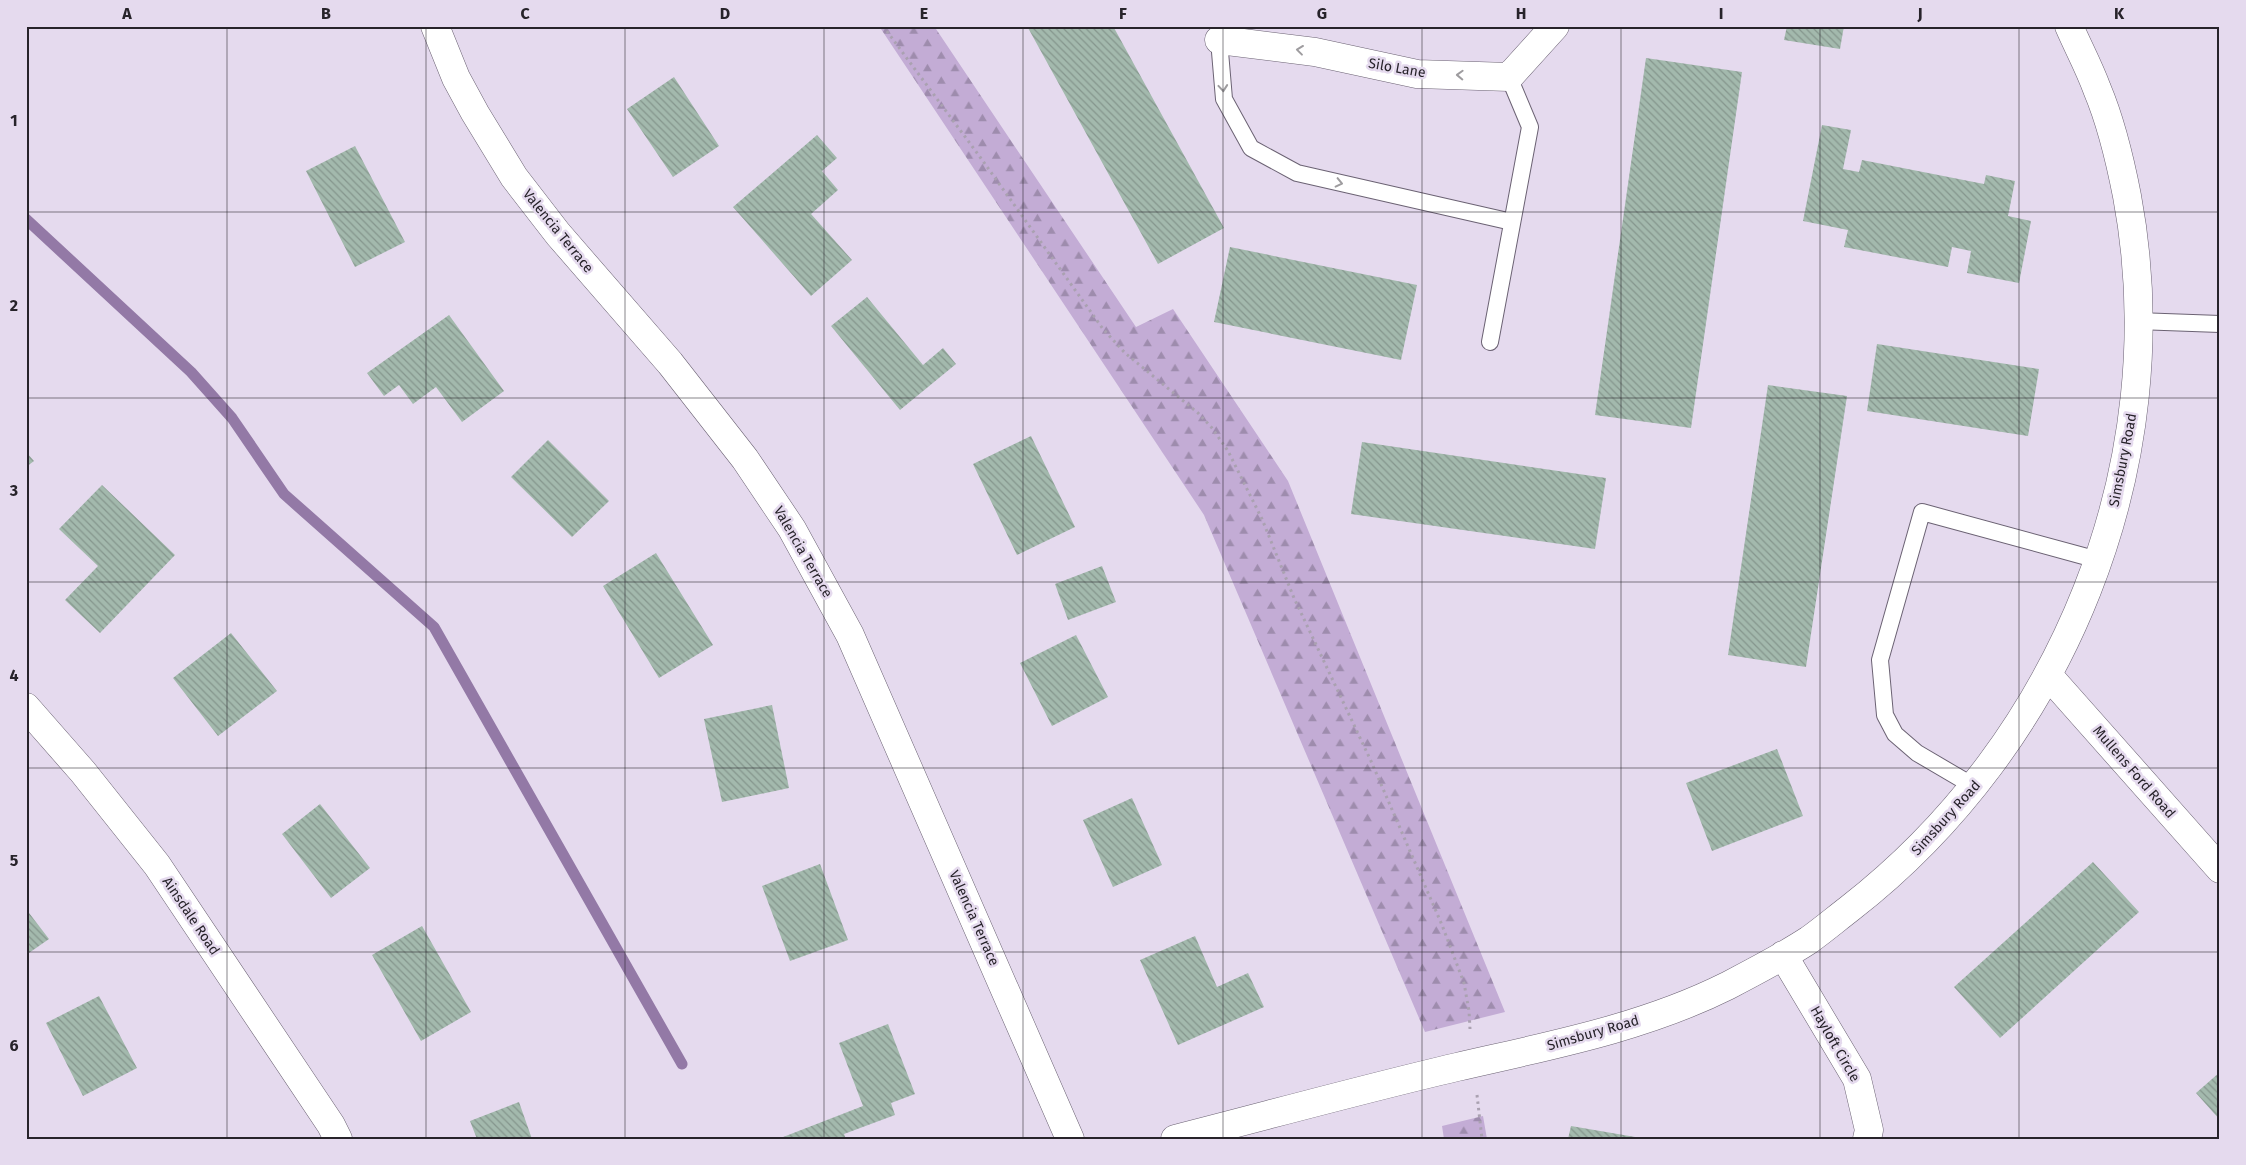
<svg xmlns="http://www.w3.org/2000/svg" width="2246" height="1165" font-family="'Fira Sans',sans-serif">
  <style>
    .forest { fill: url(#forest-firs) }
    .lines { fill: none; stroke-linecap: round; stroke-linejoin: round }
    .stream { stroke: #9379a6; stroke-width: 11 }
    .building { fill: url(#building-back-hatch) }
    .lane-casing { stroke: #6b6273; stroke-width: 18 }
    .street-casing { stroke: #6b6273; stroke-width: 29 }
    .path { stroke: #aaa1b1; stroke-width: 3; stroke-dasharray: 2.5 4; stroke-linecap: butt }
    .lane { stroke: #fff; stroke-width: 16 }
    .street { stroke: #fff; stroke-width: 28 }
    .oneway { stroke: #9e9c9f }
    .grid { fill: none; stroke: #27232a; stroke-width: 1; stroke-opacity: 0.55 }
    .labels { text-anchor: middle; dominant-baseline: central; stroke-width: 5; stroke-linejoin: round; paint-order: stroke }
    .street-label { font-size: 14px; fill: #27232a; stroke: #e5daee }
    .neatline { fill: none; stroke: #27232a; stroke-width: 2 }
    .grid-label { font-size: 16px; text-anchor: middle; font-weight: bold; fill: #27232a }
  </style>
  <defs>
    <pattern id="forest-firs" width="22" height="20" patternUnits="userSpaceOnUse" patternTransform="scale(1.25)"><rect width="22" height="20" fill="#c3acd5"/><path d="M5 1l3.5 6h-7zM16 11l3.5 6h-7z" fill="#9e8cad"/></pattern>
    <pattern id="building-back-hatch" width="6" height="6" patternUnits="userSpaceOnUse" patternTransform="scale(1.25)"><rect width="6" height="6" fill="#a3b9ad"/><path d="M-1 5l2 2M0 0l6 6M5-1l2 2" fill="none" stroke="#85968d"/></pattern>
  </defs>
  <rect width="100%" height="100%" fill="#e5daee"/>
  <path class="forest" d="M 879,26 L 934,26 L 1136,327 L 1173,309 L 1288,481 L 1505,1012 L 1425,1032 L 1204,515 Z
    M 1483,1116 L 1487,1139 L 1444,1139 L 1442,1126 Z"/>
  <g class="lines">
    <path class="stream" d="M 26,219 L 191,372 L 232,418 L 284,494 L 434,627 L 682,1064"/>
  </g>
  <path class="building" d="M 1027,26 L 1113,26 L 1224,228 L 1158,264 Z
    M 1787,26 L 1844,26 L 1840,49 L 1784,40 Z
    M 1646,58 L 1742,72 L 1691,428 L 1595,415 Z
    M 674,77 L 719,146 L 673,177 L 627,109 Z
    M 1822,125 L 1851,130 L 1843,169 L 1859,172 L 1862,160 L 1984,184 L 1986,175 L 2015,181 L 2008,216 L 2031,221 L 2019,283 L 1967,273 L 1971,251 L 1952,247 L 1948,267 L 1844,247 L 1848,230 L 1803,221 Z
    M 817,135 L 837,158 L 822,171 L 838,190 L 811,214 L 852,260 L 811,296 L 733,207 Z
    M 355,146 L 405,242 L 355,267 L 306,171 Z
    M 1230,247 L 1417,285 L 1401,360 L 1214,322 Z
    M 867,297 L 923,365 L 943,348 L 956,364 L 900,410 L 831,326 Z
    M 449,315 L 504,391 L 462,422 L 436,387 L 413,404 L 399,385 L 384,396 L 367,373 Z
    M 1877,344 L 2039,369 L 2028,436 L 1867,411 Z
    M 1768,385 L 1847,396 L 1806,667 L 1728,655 Z
    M 1031,436 L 1075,527 L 1017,555 L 973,464 Z
    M 548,440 L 609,501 L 572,537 L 511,477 Z
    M 1362,442 L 1606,478 L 1595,549 L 1351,514 Z
    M 26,452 L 34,461 L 26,467 Z
    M 102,485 L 175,555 L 100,633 L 65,600 L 98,566 L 59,529 Z
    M 656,553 L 713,645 L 659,678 L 603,586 Z
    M 1102,566 L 1116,602 L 1068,620 L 1055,584 Z
    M 231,633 L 277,691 L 218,736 L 173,678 Z
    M 1076,635 L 1108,697 L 1052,726 L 1020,663 Z
    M 772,705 L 789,788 L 722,802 L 704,719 Z
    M 1777,749 L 1803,816 L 1712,851 L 1686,783 Z
    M 1132,798 L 1162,865 L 1113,887 L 1083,820 Z
    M 320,804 L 370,868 L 331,898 L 282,834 Z
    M 2093,862 L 2139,912 L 2000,1038 L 1954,987 Z
    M 820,864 L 848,940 L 790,961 L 762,886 Z
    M 26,909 L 49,939 L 26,955 Z
    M 422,926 L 471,1012 L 421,1041 L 372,955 Z
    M 1195,936 L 1217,987 L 1248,973 L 1264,1007 L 1178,1045 L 1140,960 Z
    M 99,996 L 137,1068 L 83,1096 L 46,1023 Z
    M 888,1024 L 915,1094 L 891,1103 L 895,1115 L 844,1134 L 846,1139 L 778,1139 L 863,1106 L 839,1043 Z
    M 2220,1072 L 2220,1120 L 2196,1093 Z
    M 519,1102 L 532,1139 L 477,1139 L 470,1121 Z
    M 1571,1126 L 1641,1138 L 1641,1139 L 1568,1139 Z"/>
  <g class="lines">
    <g class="lane-casing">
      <path id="lane" d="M 1219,40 L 1224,99 L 1251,148 L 1297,173 L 1512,222
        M 2137,321 L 2220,324
        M 1490,342 L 1530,127 L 1509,77
        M 1975,787 L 1917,753 L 1895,734 L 1885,715 L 1880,660 L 1922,512 L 2098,560"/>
    </g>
    <g class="street-casing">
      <path id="street" d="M 435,26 L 456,78 L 475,113 L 514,177 L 558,234 L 670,363 L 745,459 L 792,529 L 850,635 L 1070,1139
        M 1219,40 L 1315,52 L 1417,74 L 1509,77 L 1555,26
        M 2048,675 L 2220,869
        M 26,707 L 83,772 L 157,865 L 331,1125 L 338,1139
        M 1783,955 L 1857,1079 L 1869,1130 L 1867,1139
        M 1175,1139 C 1269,1115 1363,1089 1457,1067 C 1548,1046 1643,1028 1727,986 C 1754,972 1783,957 1809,940 C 1823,930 1836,919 1849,909 C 2063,743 2177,463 2127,196 C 2120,160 2111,122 2097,89 C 2089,67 2078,47 2069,26"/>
    </g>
    <path class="path" d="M 883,26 L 980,157 L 1103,329 L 1125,353 L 1198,413 L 1212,428 L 1228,451 L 1262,519 L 1294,598 L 1371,761 L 1442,925 L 1464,983 L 1469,1011 L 1470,1029
      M 1477,1095 L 1482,1139"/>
    <use href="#lane" class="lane"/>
    <use href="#street" class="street"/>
  </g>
  <defs><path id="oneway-chevron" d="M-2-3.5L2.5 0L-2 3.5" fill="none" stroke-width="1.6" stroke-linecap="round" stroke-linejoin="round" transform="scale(1.25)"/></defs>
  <g class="oneway">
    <use href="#oneway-chevron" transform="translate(1300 50) rotate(-173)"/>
    <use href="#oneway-chevron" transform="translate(1460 75) rotate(-178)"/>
    <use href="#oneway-chevron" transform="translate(1223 88) rotate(85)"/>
    <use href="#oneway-chevron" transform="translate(1339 183) rotate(13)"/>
  </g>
  <path class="grid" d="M 227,26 L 227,1139M 426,26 L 426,1139M 625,26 L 625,1139M 824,26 L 824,1139M 1023,26 L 1023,1139M 1223,26 L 1223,1139M 1422,26 L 1422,1139M 1621,26 L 1621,1139M 1820,26 L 1820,1139M 2019,26 L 2019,1139M 26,212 L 2220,212M 26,398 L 2220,398M 26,582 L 2220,582M 26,768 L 2220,768M 26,952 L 2220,952"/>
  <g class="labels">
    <g class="street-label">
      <text transform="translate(1397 68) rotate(10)">Silo Lane</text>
      <text transform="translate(558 231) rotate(51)">Valencia Terrace</text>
      <text transform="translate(2123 460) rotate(-79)">Simsbury Road</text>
      <text transform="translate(803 552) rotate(60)">Valencia Terrace</text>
      <text transform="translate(2134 772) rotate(49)">Mullens Ford Road</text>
      <text transform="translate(1946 818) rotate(-48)">Simsbury Road</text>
      <text transform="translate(191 916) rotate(56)">Ainsdale Road</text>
      <text transform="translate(974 918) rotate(66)">Valencia Terrace</text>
      <text transform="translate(1593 1033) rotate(-16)">Simsbury Road</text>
      <text transform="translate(1835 1044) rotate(60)">Hayloft Circle</text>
    </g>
  </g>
  <rect width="2246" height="1165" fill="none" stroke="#e5daee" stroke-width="55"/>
  <rect x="28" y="28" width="2190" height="1110" class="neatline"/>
  <g class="grid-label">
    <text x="127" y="19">A</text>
    <text x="326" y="19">B</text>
    <text x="525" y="19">C</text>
    <text x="725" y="19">D</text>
    <text x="924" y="19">E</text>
    <text x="1123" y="19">F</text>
    <text x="1322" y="19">G</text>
    <text x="1521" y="19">H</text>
    <text x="1721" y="19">I</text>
    <text x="1920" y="19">J</text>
    <text x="2119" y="19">K</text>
    <text x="14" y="126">1</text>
    <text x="14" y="311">2</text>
    <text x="14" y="496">3</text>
    <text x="14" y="681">4</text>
    <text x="14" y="866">5</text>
    <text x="14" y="1051">6</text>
  </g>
</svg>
